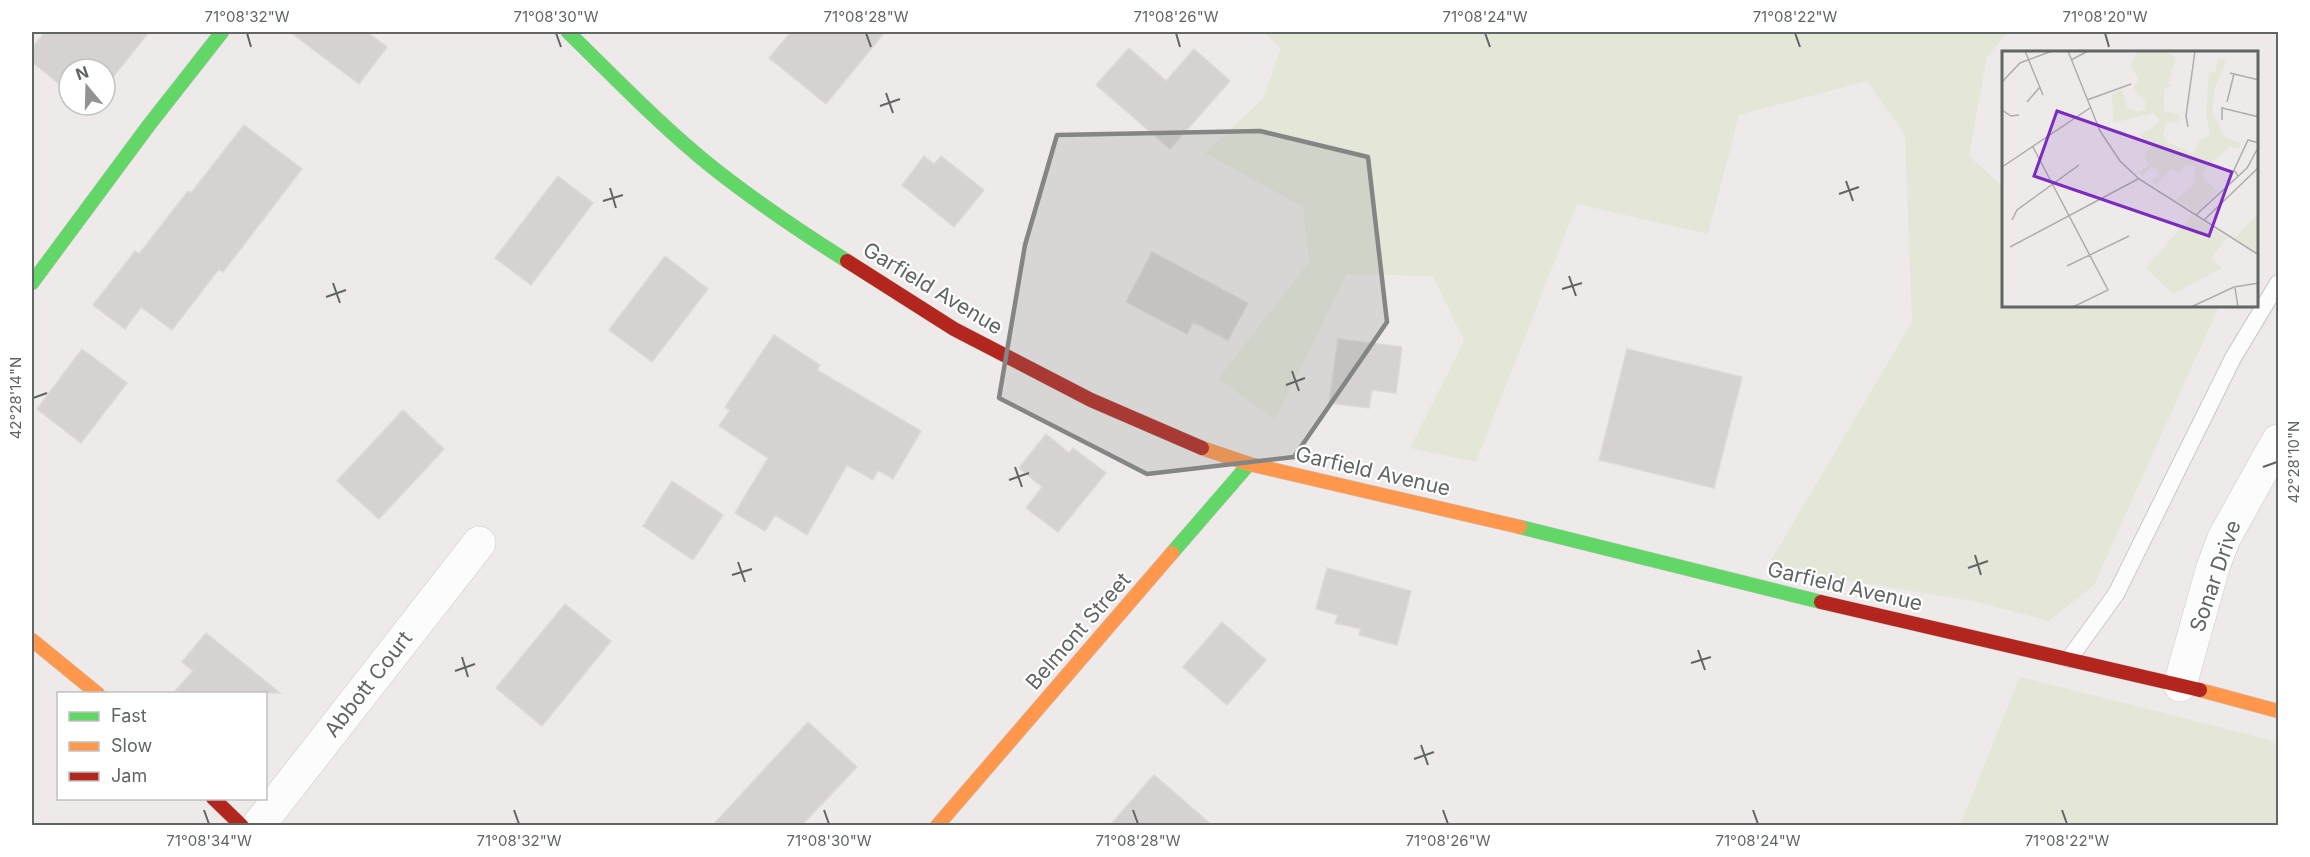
<svg xmlns="http://www.w3.org/2000/svg" width="2310" height="857" font-family="Inter,sans-serif">
  <style>
    .green { fill: #e4e6d7 }
    .building { fill: #d5d2d1; stroke: #ded9d9; stroke-width: 1.5 }
    .lines { fill: none; stroke-linecap: round; stroke-linejoin: round }
    .lane-casing { stroke: #cac8c8; stroke-width: 18 }
    .street-casing { stroke: #cac8c8; stroke-width: 34 }
    .fast-casing { stroke: #c9c8c8; stroke-width: 15 }
    .slow-casing { stroke: #c9c8c8; stroke-width: 15 }
    .jam-casing { stroke: #c9c8c8; stroke-width: 15 }
    .lane { stroke: #fcfcfc; stroke-width: 16 }
    .street { stroke: #fcfcfc; stroke-width: 33 }
    .fast { stroke: #63d668; stroke-width: 14 }
    .slow { stroke: #ff974d; stroke-width: 14 }
    .jam { stroke: #b3261e; stroke-width: 14 }
    .marked { fill: #838685; fill-opacity: 0.2; stroke: #838685; stroke-width: 4.5; stroke-linejoin: round }
    .ticks { fill: none; stroke: #606665; stroke-width: 2 }
    .labels { text-anchor: middle; dominant-baseline: central; stroke-width: 4.5; stroke-linejoin: round; paint-order: stroke }
    .street-label { font-size: 21px; fill: #606665; stroke: #fff }
    .inset-road { fill: none; stroke: #acadac; stroke-width: 1.5 }
    .view { fill: #7b2cbf; fill-opacity: 0.15; stroke: #7b2cbf; stroke-width: 3 }
    .inset-edge { fill: none; stroke: #606665; stroke-width: 3 }
    .neatline { fill: none; stroke: #606665; stroke-width: 2 }
    .ticks-label { font-size: 15px; text-anchor: middle; fill: #606665 }
  </style>
  <rect width="100%" height="100%" fill="#eeeae9"/>
  <path class="green" d="M 1263,32 L 2008,32 L 1987,57 L 1969,156 L 2004,188 L 2004,306 L 2219,306 L 2094,585 L 2049,621 L 1973,601 L 1767,567 L 1912,322 L 1905,135 L 1867,81 L 1739,115 L 1708,234 L 1577,204 L 1476,462 L 1410,448 L 1464,341 L 1433,276 L 1347,274 L 1275,419 L 1218,379 L 1309,262 L 1303,207 L 1205,153 L 1263,99 L 1281,48 Z
    M 2020,677 L 2278,742 L 2278,825 L 1960,825 Z"/>
  <path class="building" d="M 45,32 L 149,32 L 105,87 L 105,69 L 69,69 L 69,92 L 32,62 L 32,48 Z
    M 290,32 L 367,32 L 387,47 L 359,84 Z
    M 791,32 L 885,32 L 826,104 L 769,58 Z
    M 1129,48 L 1166,81 L 1194,49 L 1230,81 L 1170,149 L 1096,85 Z
    M 244,125 L 302,169 L 223,272 L 219,269 L 172,330 L 141,307 L 125,329 L 93,305 L 135,251 L 139,254 L 188,191 L 191,193 Z
    M 924,156 L 934,164 L 941,156 L 984,190 L 954,227 L 902,185 Z
    M 558,176 L 593,203 L 531,285 L 495,258 Z
    M 1152,252 L 1248,303 L 1228,340 L 1193,322 L 1187,334 L 1126,302 Z
    M 665,256 L 708,289 L 652,362 L 609,330 Z
    M 774,335 L 820,365 L 817,370 L 921,431 L 893,479 L 878,470 L 873,480 L 847,465 L 807,535 L 775,515 L 765,531 L 735,513 L 768,458 L 719,426 L 730,410 L 725,407 Z
    M 1338,339 L 1402,347 L 1396,393 L 1372,390 L 1369,408 L 1329,403 Z
    M 82,349 L 127,383 L 81,443 L 37,409 Z
    M 1627,349 L 1742,377 L 1714,488 L 1599,460 Z
    M 403,410 L 444,449 L 379,519 L 337,481 Z
    M 1046,434 L 1069,453 L 1073,448 L 1106,473 L 1058,532 L 1026,508 L 1042,487 L 1019,468 Z
    M 672,481 L 723,515 L 693,560 L 643,526 Z
    M 1327,568 L 1411,591 L 1397,645 L 1359,635 L 1361,629 L 1335,623 L 1338,615 L 1316,609 Z
    M 565,604 L 611,641 L 542,726 L 496,688 Z
    M 1222,622 L 1266,660 L 1227,705 L 1183,667 Z
    M 206,633 L 280,693 L 173,693 L 193,671 L 182,662 Z
    M 808,722 L 857,767 L 802,825 L 713,825 Z
    M 1154,775 L 1212,825 L 1110,825 Z"/>
  <g class="lines">
    <g class="lane-casing">
      <path id="lane" d="M 2069,659 L 2116,594 L 2233,358 L 2278,283"/>
    </g>
    <g class="street-casing">
      <path id="street" d="M 2180,685 L 2213,567 L 2224,538 L 2278,441
        M 258,826 L 479,543"/>
    </g>
    <g class="fast-casing">
      <path id="fast" d="M 568,32 C 615,78 661,126 712,167 C 755,201 801,232 847,261
        M 32,283 L 149,125 L 222,32
        M 1520,527 L 1821,602
        M 1172,553 L 1249,464"/>
    </g>
    <g class="slow-casing">
      <path id="slow" d="M 1202,448 L 1249,464 L 1520,527
        M 32,640 L 98,694
        M 2200,690 L 2278,711
        M 937,826 L 1172,553"/>
    </g>
    <g class="jam-casing">
      <path id="jam" d="M 847,261 L 954,329 L 1091,400 L 1202,448
        M 1821,602 L 2200,690
        M 213,798 L 242,826"/>
    </g>
    <use href="#lane" class="lane"/>
    <use href="#street" class="street"/>
    <use href="#fast" class="fast"/>
    <use href="#slow" class="slow"/>
    <use href="#jam" class="jam"/>
  </g>
  <path class="marked" d="M 1260,131 L 1368,157 L 1387,322 L 1294,457 L 1147,474 L 999,398 L 1025,245 L 1057,135 Z"/>
  <path class="ticks" d="M 247,33 L 251,47M 556,33 L 561,47M 866,33 L 871,47M 1176,33 L 1180,47M 1485,33 L 1490,47M 1795,33 L 1800,47M 2105,33 L 2109,47M 886,93 L 893,113M 880,106 L 900,99M 1846,181 L 1853,201M 610,188 L 616,208M 1839,194 L 1859,187M 603,201 L 623,195M 1569,276 L 1576,296M 333,283 L 340,303M 1562,289 L 1582,283M 326,297 L 346,290M 1292,371 L 1299,391M 1286,385 L 1305,378M 33,398 L 47,393M 1015,467 L 1022,487M 2263,467 L 2277,462M 1009,480 L 1029,473M 1975,555 L 1981,575M 738,562 L 745,582M 1968,568 L 1988,561M 732,575 L 752,569M 1698,650 L 1705,670M 462,657 L 468,677M 1691,663 L 1711,657M 455,671 L 475,664M 1421,745 L 1428,765M 1414,759 L 1434,752M 204,810 L 209,824M 514,810 L 519,824M 824,810 L 829,824M 1133,810 L 1138,824M 1443,810 L 1448,824M 1753,810 L 1758,824M 2062,810 L 2067,824"/>
  <g class="labels">
    <g class="street-label">
      <text transform="translate(933 288) rotate(31)">Garfield Avenue</text>
      <text transform="translate(1373 471) rotate(13)">Garfield Avenue</text>
      <text transform="translate(2215 576) rotate(-71)">Sonar Drive</text>
      <text transform="translate(1845 586) rotate(13)">Garfield Avenue</text>
      <text transform="translate(1078 631) rotate(-49)">Belmont Street</text>
      <text transform="translate(368 684) rotate(-52)">Abbott Court</text>
    </g>
  </g>
  <g transform="translate(2002 51)">
    <rect width="256" height="256" fill="#eeeae9"/>
    <path d="M 136,0 L 163,0 L 174,7 L 166,32 L 171,35 L 164,36 L 162,42 L 162,60 L 177,64 L 177,70 L 164,72 L 161,85 L 167,92 L 191,103 L 198,89 L 208,83 L 204,62 L 207,22 L 213,21 L 216,6 L 224,9 L 212,40 L 210,61 L 223,86 L 238,92 L 237,98 L 228,96 L 204,116 L 200,124 L 215,141 L 198,159 L 194,161 L 174,149 L 191,134 L 194,115 L 183,114 L 178,123 L 169,117 L 154,134 L 150,131 L 157,124 L 156,119 L 149,116 L 140,125 L 137,121 L 147,114 L 142,103 L 150,97 L 138,84 L 158,71 L 152,62 L 111,72 L 110,43 L 120,38 L 126,58 L 137,61 L 143,58 L 143,50 L 131,37 L 137,28 L 128,15 ZM 256,163 L 256,202 L 233,187 ZM 190,164 L 225,187 L 209,207 L 220,217 L 171,243 L 144,217 Z" fill="#e4e6d7"/>
    <path class="inset-road" d="M 23,0 L 41,44M 66,0 L 98,80 L 118,110 L 137,128 L 257,204M 69,9 L 86,0M 228,22 L 257,29M 0,31 L 18,12 L 50,0M 85,49 L 129,33M 25,51 L 38,36M 225,51 L 232,23M 0,59 L 9,65 L 17,64M 220,69 L 220,57 L 257,66M 186,76 L 184,65 L 193,0M 31,96 L 106,239 L 71,256M 0,116 L 88,57M 236,125 L 232,119 L 246,89 L 257,92M 194,164 L 245,117 L 257,95M 10,169 L 15,159 L 77,114M 202,169 L 257,116M 8,196 L 136,128M 65,215 L 127,185M 233,237 L 236,256M 189,256 L 232,236 L 257,232"/>
    <path class="view" d="M 55,60 L 230,121 L 207,185 L 32,125 Z"/>
    <rect width="256" height="256" class="inset-edge"/>
  </g>
  <rect width="2310" height="857" fill="none" stroke="#ffffff" stroke-width="66"/>
  <rect x="57" y="692" width="210" height="108" fill="#ffffff" stroke="#bfc2c1" stroke-width="1.5"/>
  <rect x="69" y="712" width="30" height="9" fill="#63d668" stroke="#bfc2c1" stroke-width="1.5"/>
  <text x="111" y="722" font-size="18" fill="#606665">Fast</text>
  <rect x="69" y="742" width="30" height="9" fill="#ff974d" stroke="#bfc2c1" stroke-width="1.5"/>
  <text x="111" y="752" font-size="18" fill="#606665">Slow</text>
  <rect x="69" y="772" width="30" height="9" fill="#b3261e" stroke="#bfc2c1" stroke-width="1.5"/>
  <text x="111" y="782" font-size="18" fill="#606665">Jam</text>
  <g transform="translate(87 87) rotate(341)"><circle r="28" fill="#ffffff" stroke="#bfc2c1" stroke-width="1.5"/>
  <path d="M0-4.5L10 22L0 15L-10 22Z" fill="#929493"/>
  <text y="-9" font-size="16" font-weight="bold" text-anchor="middle" fill="#606665">N</text>
  </g>
  <rect x="33" y="33" width="2244" height="791" class="neatline"/>
  <g class="ticks-label">
    <text x="247" y="22">71°08'32"W</text>
    <text x="556" y="22">71°08'30"W</text>
    <text x="866" y="22">71°08'28"W</text>
    <text x="1176" y="22">71°08'26"W</text>
    <text x="1485" y="22">71°08'24"W</text>
    <text x="1795" y="22">71°08'22"W</text>
    <text x="2105" y="22">71°08'20"W</text>
    <text transform="translate(16 398) rotate(-90)" y="5">42°28'14"N</text>
    <text transform="translate(2294 462) rotate(-90)" y="5">42°28'10"N</text>
    <text x="209" y="846">71°08'34"W</text>
    <text x="519" y="846">71°08'32"W</text>
    <text x="829" y="846">71°08'30"W</text>
    <text x="1138" y="846">71°08'28"W</text>
    <text x="1448" y="846">71°08'26"W</text>
    <text x="1758" y="846">71°08'24"W</text>
    <text x="2067" y="846">71°08'22"W</text>
  </g>
</svg>
